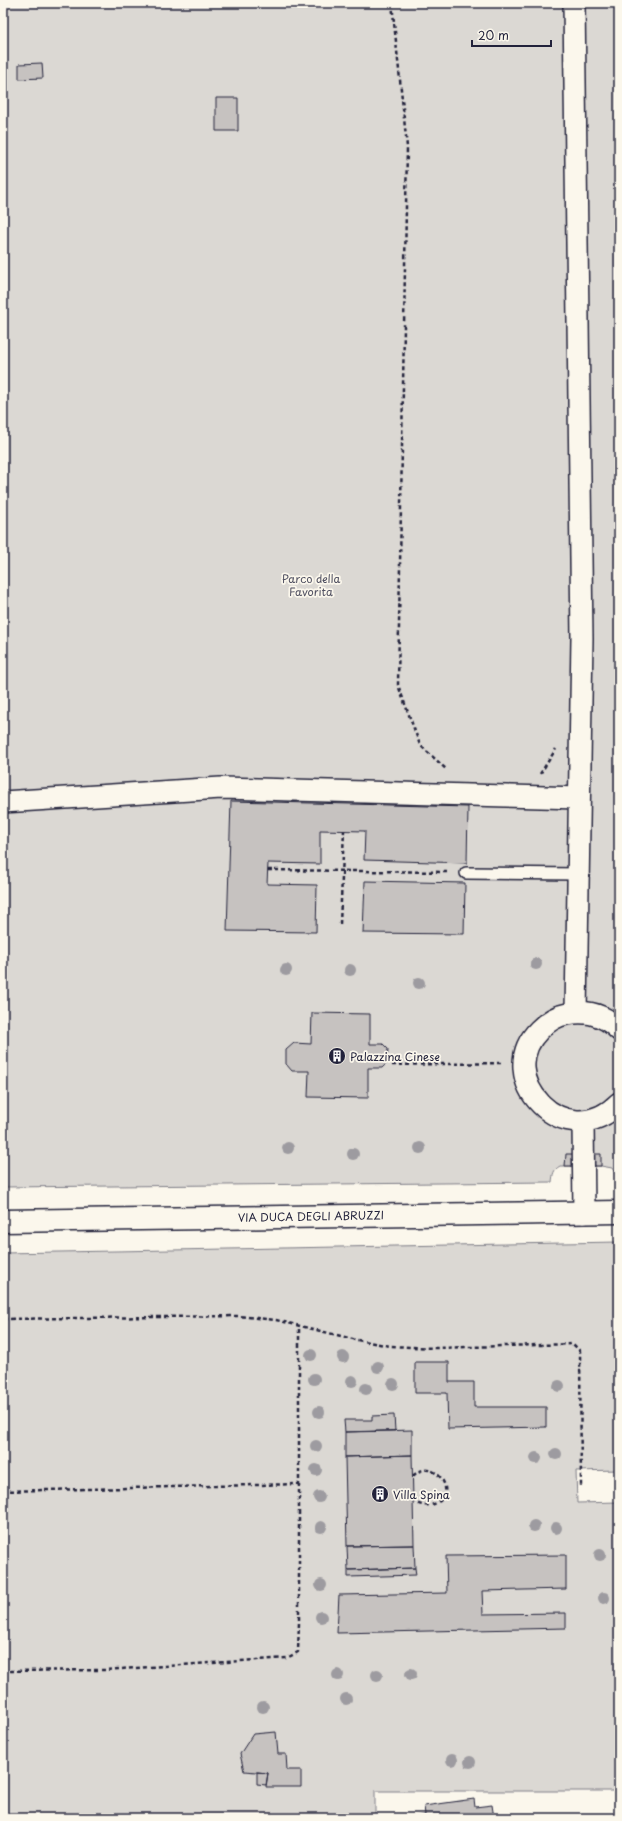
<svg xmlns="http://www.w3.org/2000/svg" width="622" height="1821" font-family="'Playpen Sans',sans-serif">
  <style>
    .green { fill: #dbd8d3; stroke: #7e7d87 }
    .building { fill: #c6c2c0; stroke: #22223b }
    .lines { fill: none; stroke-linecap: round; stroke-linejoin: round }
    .service-casing { stroke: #22223b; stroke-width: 14 }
    .minor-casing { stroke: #22223b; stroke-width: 24 }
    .tertiary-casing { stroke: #22223b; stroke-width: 25 }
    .path { stroke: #22223b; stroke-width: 2.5; stroke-dasharray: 4 3; stroke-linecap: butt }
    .service { stroke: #fbf7ec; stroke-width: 11 }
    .minor { stroke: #fbf7ec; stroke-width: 21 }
    .tertiary { stroke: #fbf7ec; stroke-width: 22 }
    .tree { fill: #9d9ba0 }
    .labels { text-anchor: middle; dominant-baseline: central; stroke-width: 3.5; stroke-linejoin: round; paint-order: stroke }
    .park-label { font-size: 11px; fill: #505061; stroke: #fbf7ec }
    .poi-label { font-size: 11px; fill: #22223b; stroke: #fbf7ec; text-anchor: start }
    .street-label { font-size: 11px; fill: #22223b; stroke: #fbf7ec }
  </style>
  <rect width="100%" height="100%" fill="#fbf7ec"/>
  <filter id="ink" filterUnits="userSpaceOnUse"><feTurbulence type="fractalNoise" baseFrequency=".025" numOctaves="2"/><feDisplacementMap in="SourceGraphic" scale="8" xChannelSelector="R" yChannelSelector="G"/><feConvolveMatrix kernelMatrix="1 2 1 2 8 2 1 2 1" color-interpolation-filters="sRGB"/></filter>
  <g filter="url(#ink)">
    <path class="green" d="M 3,3 L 619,3 L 619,1181 L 616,1181 L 615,1173 L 612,1168 L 601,1166 L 560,1166 C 553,1170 553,1174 552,1182 L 3,1187 Z
      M 619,1242 L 619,1470 L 576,1471 L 577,1503 L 619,1502 L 619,1791 L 375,1791 L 375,1818 L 3,1818 L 3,1253 Z"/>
    <path class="building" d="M 42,63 L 43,78 L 19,79 L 19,64 Z
      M 216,98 L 238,98 L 238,131 L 216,131 Z
      M 231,801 L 468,807 L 467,863 L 364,860 L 365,831 L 320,830 L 320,864 L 268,863 L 267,884 L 317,885 L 316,932 L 227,931 Z
      M 365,881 L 465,883 L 464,934 L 363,933 Z
      M 312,1013 L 370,1014 L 370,1044 L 383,1044 L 388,1049 L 387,1063 L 382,1068 L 368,1068 L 368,1098 L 308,1097 L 309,1071 L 292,1071 L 286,1064 L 286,1050 L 294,1043 L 311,1044 Z
      M 566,1154 L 577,1154 L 577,1166 L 565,1166 Z
      M 591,1154 L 601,1154 L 601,1166 L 591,1166 Z
      M 415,1362 L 449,1362 L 449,1382 L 474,1382 L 474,1407 L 546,1407 L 546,1427 L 448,1429 L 447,1393 L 415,1393 Z
      M 394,1415 L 395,1431 L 345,1432 L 344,1420 L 372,1420 L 372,1416 Z
      M 412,1430 L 412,1455 L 345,1457 L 345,1432 Z
      M 412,1455 L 414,1545 L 347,1546 L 345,1457 Z
      M 414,1545 L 415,1568 L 348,1570 L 347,1546 Z
      M 566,1555 L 566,1589 L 482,1591 L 483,1614 L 566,1613 L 566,1628 L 337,1633 L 339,1595 L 447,1593 L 446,1556 Z
      M 415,1568 L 416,1575 L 348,1577 L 348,1570 Z
      M 276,1732 L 278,1754 L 286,1754 L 287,1770 L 301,1770 L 301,1787 L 266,1787 L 268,1773 L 244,1771 L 240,1754 L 253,1734 Z
      M 257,1772 L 268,1773 L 266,1785 L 257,1784 Z
      M 474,1799 L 475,1807 L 492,1805 L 494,1818 L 407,1818 L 425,1815 L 424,1806 Z"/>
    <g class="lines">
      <g class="service-casing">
        <path id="service" d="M 466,873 L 579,874"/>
      </g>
      <g class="minor-casing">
        <path id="minor" d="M 574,3 L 582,638 L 576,1012
          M 3,802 L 221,788 L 579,798
          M 619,1030 C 605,1015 587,1010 567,1014 C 555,1016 547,1022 539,1030 C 492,1077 565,1157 619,1103
          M 583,1121 L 584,1213"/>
      </g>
      <g class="tertiary-casing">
        <path id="tertiary" d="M 3,1221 L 619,1212"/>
      </g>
      <path class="path" d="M 392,3 L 407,147 L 398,685 L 420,745 L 447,770
        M 540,774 L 556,749
        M 268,870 L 448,872
        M 340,924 L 344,830
        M 392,1065 L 502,1063
        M 3,1319 L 238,1316 L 276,1320 L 357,1340 L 390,1346 L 435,1348 L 573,1344 L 580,1351 L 581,1486
        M 413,1476 C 434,1454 463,1497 431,1505 C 424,1506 419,1505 414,1501
        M 3,1491 L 299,1484
        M 3,1671 L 105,1670 L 287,1658 L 298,1652 L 299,1622 L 299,1326"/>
      <use href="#service" class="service"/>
      <use href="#minor" class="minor"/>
      <use href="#tertiary" class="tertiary"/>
    </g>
    <g class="tree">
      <circle cx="536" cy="964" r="6"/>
      <circle cx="286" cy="970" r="6"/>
      <circle cx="350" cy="970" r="6"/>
      <circle cx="419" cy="983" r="6"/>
      <circle cx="288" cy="1148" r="6"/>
      <circle cx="420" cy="1148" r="6"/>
      <circle cx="353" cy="1154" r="6"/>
      <circle cx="311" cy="1355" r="6"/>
      <circle cx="343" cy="1357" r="6"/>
      <circle cx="378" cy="1367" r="6"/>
      <circle cx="314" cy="1379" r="6"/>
      <circle cx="352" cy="1381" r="6"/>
      <circle cx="393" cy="1384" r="6"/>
      <circle cx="559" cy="1386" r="6"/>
      <circle cx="366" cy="1389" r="6"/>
      <circle cx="319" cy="1412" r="6"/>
      <circle cx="316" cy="1446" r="6"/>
      <circle cx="556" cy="1454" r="6"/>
      <circle cx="536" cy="1458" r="6"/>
      <circle cx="316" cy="1470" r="6"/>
      <circle cx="319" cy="1497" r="6"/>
      <circle cx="534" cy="1526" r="6"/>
      <circle cx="321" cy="1527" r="6"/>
      <circle cx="556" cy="1528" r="6"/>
      <circle cx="600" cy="1555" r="6"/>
      <circle cx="321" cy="1585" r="6"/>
      <circle cx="604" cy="1598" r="6"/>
      <circle cx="321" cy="1617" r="6"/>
      <circle cx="411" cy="1674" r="6"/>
      <circle cx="338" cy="1675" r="6"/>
      <circle cx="377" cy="1675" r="6"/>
      <circle cx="346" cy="1699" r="6"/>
      <circle cx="263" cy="1707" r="6"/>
      <circle cx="452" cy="1760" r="6"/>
      <circle cx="470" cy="1762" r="6"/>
    </g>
  </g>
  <defs>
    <g id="building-disc" transform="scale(0.9)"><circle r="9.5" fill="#22223b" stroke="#fbf7ec"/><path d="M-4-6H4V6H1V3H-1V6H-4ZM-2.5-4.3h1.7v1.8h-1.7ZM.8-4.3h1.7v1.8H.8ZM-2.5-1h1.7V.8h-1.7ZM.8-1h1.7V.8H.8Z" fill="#fff"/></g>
  </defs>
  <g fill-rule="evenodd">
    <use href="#building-disc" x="337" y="1056"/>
    <use href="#building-disc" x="380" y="1494"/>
  </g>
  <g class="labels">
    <g class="park-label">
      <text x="311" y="578">Parco della<tspan x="311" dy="13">Favorita</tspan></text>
    </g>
    <g class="poi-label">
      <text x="350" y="1056">Palazzina Cinese</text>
      <text x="393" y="1494">Villa Spina</text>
    </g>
    <g class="street-label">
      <text transform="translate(311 1216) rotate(-1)">VIA DUCA DEGLI ABRUZZI</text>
    </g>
  </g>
  <rect width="622" height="1821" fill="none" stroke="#fbf7ec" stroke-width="16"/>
  <rect x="8" y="8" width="606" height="1805" fill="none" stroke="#22223b" stroke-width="1.5" filter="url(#ink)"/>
  <path d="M472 40v6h79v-6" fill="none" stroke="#22223b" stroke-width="2"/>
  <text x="478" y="40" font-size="12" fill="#22223b" stroke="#fbf7ec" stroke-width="3" paint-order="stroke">20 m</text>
</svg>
